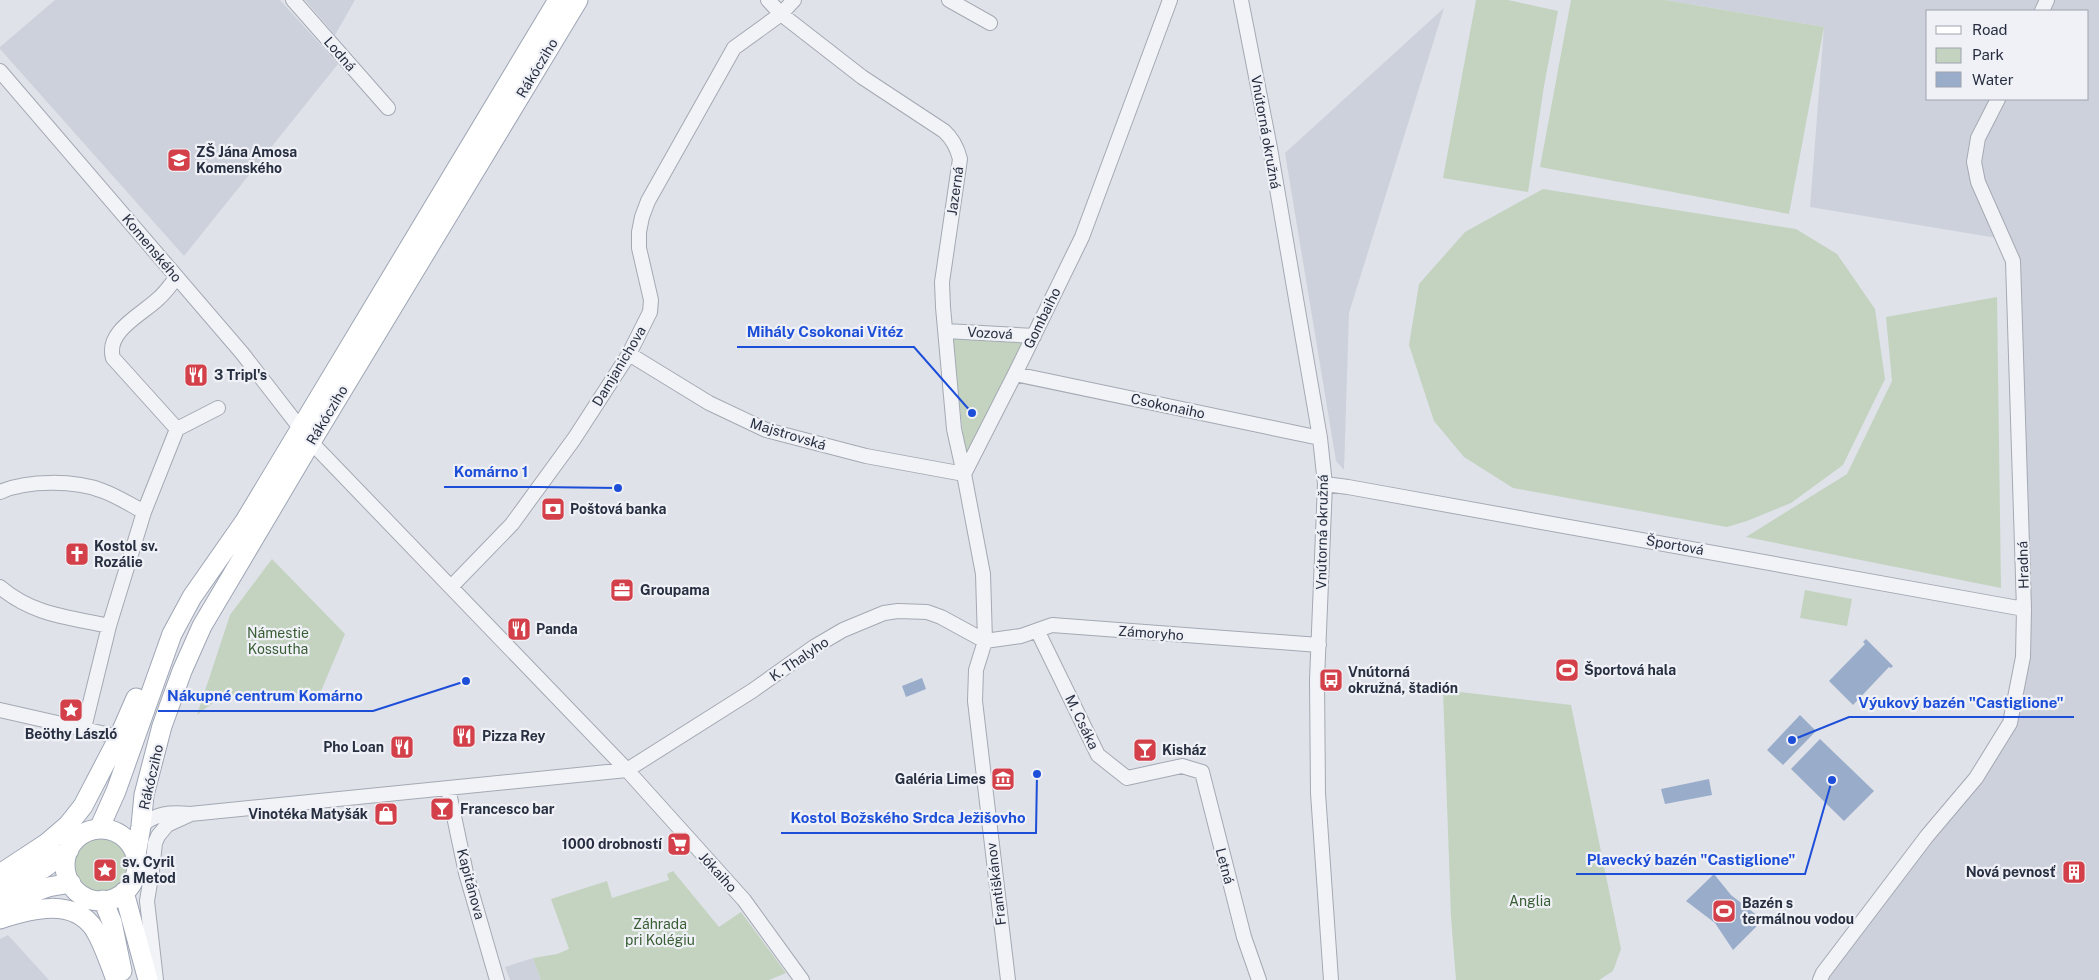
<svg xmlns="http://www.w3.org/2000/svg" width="2099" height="980" font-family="'Public Sans',sans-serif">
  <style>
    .built { fill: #cdd1db; fill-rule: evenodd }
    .green { fill: #c3d3c0 }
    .water { fill: #99adca }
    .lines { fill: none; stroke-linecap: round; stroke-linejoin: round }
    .minor-casing { stroke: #a4a9b3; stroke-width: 16 }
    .major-casing { stroke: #9ea5b5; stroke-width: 21 }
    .minor { stroke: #f2f3f7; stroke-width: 14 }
    .major { stroke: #fff; stroke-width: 19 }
    .labels { text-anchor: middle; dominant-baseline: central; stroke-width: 4.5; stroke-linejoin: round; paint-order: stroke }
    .street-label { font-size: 14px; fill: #272f41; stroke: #eff1f6 }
    .poi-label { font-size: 14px; font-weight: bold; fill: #272f41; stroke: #eff1f6; text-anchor: start }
    .park-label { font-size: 14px; fill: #395d34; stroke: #eff1f6 }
    .leader { fill: none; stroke: #1d4ed8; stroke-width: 2 }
    .callout-dot { fill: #1d4ed8; stroke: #eff1f6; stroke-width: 2 }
    .callout-label { font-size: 15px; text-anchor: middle; font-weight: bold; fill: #1d4ed8; stroke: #eff1f6; stroke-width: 4.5; stroke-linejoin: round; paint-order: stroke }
  </style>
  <rect width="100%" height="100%" fill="#dfe2e9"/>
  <path class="built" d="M 55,0 L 280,0 L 338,64 L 184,256 L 0,49 L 0,47 Z
    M 305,0 L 355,0 L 335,35 Z
    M 1665,0 L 2099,0 L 2099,980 L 1820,980 L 2010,723 L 2023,657 L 2015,317 L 2003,239 L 1810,207 L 1824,27 ZM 1928,11 L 2088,11 L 2088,99 L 1928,99 Z
    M 1444,8 L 1349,313 L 1344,470 L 1336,461 L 1285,153 Z
    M 8,935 L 49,980 L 0,980 L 0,939 Z
    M 533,958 L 541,980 L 510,980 L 505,967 Z"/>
  <path class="green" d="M 1476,0 L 1508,0 L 1558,11 L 1544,86 L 1528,192 L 1443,178 Z
    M 1571,0 L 1665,0 L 1824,27 L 1789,214 L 1540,167 Z
    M 1543,189 L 1796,229 L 1837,254 L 1875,309 L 1885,379 L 1843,465 L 1791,503 L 1747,521 L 1727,527 L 1513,488 L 1464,457 L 1434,421 L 1409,345 L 1419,284 L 1465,232 Z
    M 1997,297 L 2001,588 L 1746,537 L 1847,474 L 1892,381 L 1886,317 Z
    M 952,339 L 1024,342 L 966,461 Z
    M 272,559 L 345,634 L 321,691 L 214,702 L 197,715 L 230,615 Z
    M 1805,590 L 1852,599 L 1847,626 L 1800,618 Z
    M 1443,690 L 1571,705 L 1621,949 L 1613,971 L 1599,980 L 1456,980 L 1451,917 Z
    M72 865a29 29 0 1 1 58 0a29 29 0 1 1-58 0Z
    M 673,871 L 719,927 L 741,912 L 786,973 L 769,980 L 541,980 L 533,958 L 557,954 L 569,949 L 551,899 L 607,881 L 612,898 L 669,880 L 667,874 Z"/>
  <path class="water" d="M 1866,639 L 1893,666 L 1891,668 L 1889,667 L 1853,705 L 1829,681 L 1865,644 L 1863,642 Z
    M 922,678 L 926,689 L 906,697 L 902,686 Z
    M 1800,715 L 1816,731 L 1783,765 L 1767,750 Z
    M 1820,739 L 1874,791 L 1844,821 L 1791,769 Z
    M 1709,779 L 1712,795 L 1665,804 L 1661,789 Z
    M 1714,874 L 1731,895 L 1763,920 L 1733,950 L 1715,923 L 1686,901 Z"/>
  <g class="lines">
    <g class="minor-casing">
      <path id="minor" d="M 293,0 L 388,108
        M 949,0 L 990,23
        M 1241,0 L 1270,148 L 1320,438 L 1325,484 L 1317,680 L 1318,793 L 1331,980
        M 2042,11 L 2047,0
        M 0,71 L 242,353 L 311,442 L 627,770 L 744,900 L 802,980
        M 177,277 C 171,284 166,292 159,298 C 143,314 105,331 113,358 L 177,429
        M 946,331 L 1034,336
        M 629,354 L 709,403 L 766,430 L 866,456 L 964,474 L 954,429 L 943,307 L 942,282 L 960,159 C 957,147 953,139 944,131 L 862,77 L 781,14 L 768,0
        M 1015,374 L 1320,438
        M 177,429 L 218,408
        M 1325,484 L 1348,487 L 2024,609
        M 0,492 C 27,480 75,480 103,491 C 117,496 131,505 144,512
        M 0,587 C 33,615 68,617 109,626
        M 451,587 L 512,524 L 574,439 L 629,354 L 650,312 L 651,300 L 639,248 L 639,232 L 642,217 L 648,201 L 734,48 L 781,14 L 794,0
        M 1038,632 L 1098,755 L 1127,778 L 1182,766 L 1202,772 L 1244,937 L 1259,980
        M 985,641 L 1021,636 L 1052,625 L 1319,645
        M 0,710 L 119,737
        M 84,728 L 109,626 L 144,512 L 177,429
        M 448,788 L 466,873 L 497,980
        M 141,826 C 156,813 170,812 190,814 L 627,770 L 752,691 L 814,647 L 843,630 L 884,613 L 898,611 L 927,612 L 941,617 L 985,641
        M 156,980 L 147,901 L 152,871 L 155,843 L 158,836 L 167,825 L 189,815
        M 1008,980 L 975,701 L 976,670 L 985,641 L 983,574 L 964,474 L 1015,374 L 1082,237 L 1170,0
        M 1820,980 L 1823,973 L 1927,836 L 1976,778 L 2010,723 L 2023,657 L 2024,609 L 2013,261 L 1978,182 L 1974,162 L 1978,138 L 1998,99"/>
    </g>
    <g class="major-casing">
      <path id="major" d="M 99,829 L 116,791 L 172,634 L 192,597 L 245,521 L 558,0
        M65 865a36 36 0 1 1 72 0a36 36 0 1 1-72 0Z
        M 136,855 L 141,826 L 144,795 L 162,726 L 182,671 L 202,626 L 311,442 L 578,0
        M 0,874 L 47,843 L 68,825 L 83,806 L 119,737 L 136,698
        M 0,888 L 44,868 L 69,850
        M 124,892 L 148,980
        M 103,900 L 112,922 L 122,971
        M 0,904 L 48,887 L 71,883
        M 0,919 C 31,909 74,897 95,930 C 104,945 110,964 116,980"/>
    </g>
    <use href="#minor" class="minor"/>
    <use href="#major" class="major"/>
  </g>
  <defs>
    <g id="school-square" transform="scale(1.25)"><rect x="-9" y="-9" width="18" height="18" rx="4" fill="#d3404a" stroke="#eff1f6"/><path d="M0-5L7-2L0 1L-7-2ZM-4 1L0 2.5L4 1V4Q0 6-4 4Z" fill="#fff"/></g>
    <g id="restaurant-square" transform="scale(1.25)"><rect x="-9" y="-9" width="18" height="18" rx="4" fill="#d3404a" stroke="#eff1f6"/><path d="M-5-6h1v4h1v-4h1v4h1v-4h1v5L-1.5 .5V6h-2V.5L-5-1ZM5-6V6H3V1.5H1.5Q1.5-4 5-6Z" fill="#fff"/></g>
    <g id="bank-square" transform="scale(1.25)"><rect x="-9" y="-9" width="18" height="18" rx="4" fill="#d3404a" stroke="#eff1f6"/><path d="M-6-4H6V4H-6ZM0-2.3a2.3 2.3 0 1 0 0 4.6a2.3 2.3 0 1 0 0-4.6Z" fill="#fff"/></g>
    <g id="church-square" transform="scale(1.25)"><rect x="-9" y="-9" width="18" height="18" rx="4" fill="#d3404a" stroke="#eff1f6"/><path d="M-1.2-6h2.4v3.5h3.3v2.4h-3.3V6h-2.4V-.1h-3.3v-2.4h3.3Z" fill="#fff"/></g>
    <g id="office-square" transform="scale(1.25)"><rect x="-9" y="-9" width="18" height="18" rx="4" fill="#d3404a" stroke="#eff1f6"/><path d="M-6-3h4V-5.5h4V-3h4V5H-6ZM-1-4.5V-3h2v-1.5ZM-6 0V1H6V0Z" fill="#fff"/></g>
    <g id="stadium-square" transform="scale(1.25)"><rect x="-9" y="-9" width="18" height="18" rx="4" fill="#d3404a" stroke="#eff1f6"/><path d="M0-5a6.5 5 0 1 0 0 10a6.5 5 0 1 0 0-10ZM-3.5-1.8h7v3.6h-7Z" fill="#fff"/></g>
    <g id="bus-square" transform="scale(1.25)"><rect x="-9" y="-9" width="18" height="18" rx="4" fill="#d3404a" stroke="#eff1f6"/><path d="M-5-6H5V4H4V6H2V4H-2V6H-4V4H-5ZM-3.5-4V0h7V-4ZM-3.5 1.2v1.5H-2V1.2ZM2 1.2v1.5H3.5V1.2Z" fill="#fff"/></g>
    <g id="sight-square" transform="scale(1.25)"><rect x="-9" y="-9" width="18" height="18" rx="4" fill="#d3404a" stroke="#eff1f6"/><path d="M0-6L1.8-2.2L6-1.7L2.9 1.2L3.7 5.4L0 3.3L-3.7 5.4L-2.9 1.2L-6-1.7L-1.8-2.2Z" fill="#fff"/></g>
    <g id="bar-square" transform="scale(1.25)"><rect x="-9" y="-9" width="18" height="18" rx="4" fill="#d3404a" stroke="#eff1f6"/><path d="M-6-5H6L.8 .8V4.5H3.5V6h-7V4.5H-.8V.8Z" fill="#fff"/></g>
    <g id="museum-square" transform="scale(1.25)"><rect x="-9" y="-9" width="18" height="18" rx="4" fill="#d3404a" stroke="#eff1f6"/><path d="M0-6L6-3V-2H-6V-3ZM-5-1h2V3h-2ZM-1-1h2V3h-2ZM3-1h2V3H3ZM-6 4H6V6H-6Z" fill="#fff"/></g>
    <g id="shop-square" transform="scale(1.25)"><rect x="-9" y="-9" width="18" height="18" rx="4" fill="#d3404a" stroke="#eff1f6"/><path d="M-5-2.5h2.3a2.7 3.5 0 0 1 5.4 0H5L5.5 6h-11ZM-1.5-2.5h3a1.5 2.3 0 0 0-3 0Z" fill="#fff"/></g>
    <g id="supermarket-square" transform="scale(1.25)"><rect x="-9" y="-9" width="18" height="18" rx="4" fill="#d3404a" stroke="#eff1f6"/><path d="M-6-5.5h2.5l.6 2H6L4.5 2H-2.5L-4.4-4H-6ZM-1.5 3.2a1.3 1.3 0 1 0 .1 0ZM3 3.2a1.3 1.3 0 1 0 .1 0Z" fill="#fff"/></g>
    <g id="building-square" transform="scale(1.25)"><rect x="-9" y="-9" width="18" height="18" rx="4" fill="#d3404a" stroke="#eff1f6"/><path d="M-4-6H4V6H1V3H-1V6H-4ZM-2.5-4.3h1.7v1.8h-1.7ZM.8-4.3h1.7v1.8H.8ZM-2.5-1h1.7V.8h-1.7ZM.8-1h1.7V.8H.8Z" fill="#fff"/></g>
  </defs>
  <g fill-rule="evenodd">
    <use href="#school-square" x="179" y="160"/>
    <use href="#restaurant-square" x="196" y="375"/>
    <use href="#bank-square" x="553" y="509"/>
    <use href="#church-square" x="77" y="554"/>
    <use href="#office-square" x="622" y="590"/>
    <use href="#restaurant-square" x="519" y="629"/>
    <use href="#stadium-square" x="1567" y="670"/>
    <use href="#bus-square" x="1331" y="680"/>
    <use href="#sight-square" x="71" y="710"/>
    <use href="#restaurant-square" x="464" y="736"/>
    <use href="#restaurant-square" x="402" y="747"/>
    <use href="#bar-square" x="1145" y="750"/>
    <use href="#museum-square" x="1003" y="779"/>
    <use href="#bar-square" x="442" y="809"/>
    <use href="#shop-square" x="386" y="814"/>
    <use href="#supermarket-square" x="679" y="844"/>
    <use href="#sight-square" x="105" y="870"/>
    <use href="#building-square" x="2074" y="872"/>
    <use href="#stadium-square" x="1724" y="911"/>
  </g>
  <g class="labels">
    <g class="street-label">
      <text transform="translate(340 54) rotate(49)">Lodná</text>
      <text transform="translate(537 68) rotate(-59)">Rákócziho</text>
      <text transform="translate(1266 132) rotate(80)">Vnútorná okružná</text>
      <text transform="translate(955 191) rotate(-82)">Jazerná</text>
      <text transform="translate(152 248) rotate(50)">Komenského</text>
      <text transform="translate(1042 318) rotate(-64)">Gombaiho</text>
      <text transform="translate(990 333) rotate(3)">Vozová</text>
      <text transform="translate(619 366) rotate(-59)">Damjanichova</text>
      <text transform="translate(1168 406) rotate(12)">Csokonaiho</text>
      <text transform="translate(327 415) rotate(-59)">Rákócziho</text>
      <text transform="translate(788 434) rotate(17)">Majstrovská</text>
      <text transform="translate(1322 532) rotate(-89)">Vnútorná okružná</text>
      <text transform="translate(1675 545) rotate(10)">Športová</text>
      <text transform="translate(2023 565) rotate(-92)">Hradná</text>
      <text transform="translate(1151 633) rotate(4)">Zámoryho</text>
      <text transform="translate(799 659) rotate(-34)">K. Thalyho</text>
      <text transform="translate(1082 722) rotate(64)">M. Csáka</text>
      <text transform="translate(151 777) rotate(-77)">Rákócziho</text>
      <text transform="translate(1225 866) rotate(75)">Letná</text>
      <text transform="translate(718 872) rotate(48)">Jókaiho</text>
      <text transform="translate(471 884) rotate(75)">Kapitánova</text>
      <text transform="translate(996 884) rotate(-97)">Františkánov</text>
    </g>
    <g class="poi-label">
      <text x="196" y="152">ZŠ Jána Amosa<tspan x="196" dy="16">Komenského</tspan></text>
      <text x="214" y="375">3 Tripl's</text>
      <text x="570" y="509">Poštová banka</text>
      <text x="94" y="546">Kostol sv.<tspan x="94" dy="16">Rozálie</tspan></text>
      <text x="640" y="590">Groupama</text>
      <text x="536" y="629">Panda</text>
      <text x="1584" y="670">Športová hala</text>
      <text x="1348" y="672">Vnútorná<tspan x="1348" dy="16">okružná, štadión</tspan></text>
      <text x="71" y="734" text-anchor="middle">Beöthy László</text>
      <text x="482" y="736">Pizza Rey</text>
      <text x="384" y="747" text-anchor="end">Pho Loan</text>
      <text x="1162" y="750">Kisház</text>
      <text x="986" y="779" text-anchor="end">Galéria Limes</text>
      <text x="460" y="809">Francesco bar</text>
      <text x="368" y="814" text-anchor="end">Vinotéka Matyšák</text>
      <text x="662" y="844" text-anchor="end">1000 drobností</text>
      <text x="122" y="862">sv. Cyril<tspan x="122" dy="16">a Metod</tspan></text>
      <text x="2056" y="872" text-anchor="end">Nová pevnosť</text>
      <text x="1742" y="903">Bazén s<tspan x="1742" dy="16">termálnou vodou</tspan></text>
    </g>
    <g class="park-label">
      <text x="278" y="633">Námestie<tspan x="278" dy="16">Kossutha</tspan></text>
      <text x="1530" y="901">Anglia</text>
      <text x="660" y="924">Záhrada<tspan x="660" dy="16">pri Kolégiu</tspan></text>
    </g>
  </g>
  <path class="leader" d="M972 413L914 347H737M618 488L538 487H444M466 681L373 711H158M1792 740L1849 717H2074M1037 774L1036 833H781M1832 780L1805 874H1576"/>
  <g class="callout-dot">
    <circle cx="972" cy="413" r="5"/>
    <circle cx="618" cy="488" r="5"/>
    <circle cx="466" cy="681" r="5"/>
    <circle cx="1792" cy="740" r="5"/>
    <circle cx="1037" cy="774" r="5"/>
    <circle cx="1832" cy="780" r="5"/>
  </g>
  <g class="callout-label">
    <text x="825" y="337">Mihály Csokonai Vitéz</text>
    <text x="491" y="477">Komárno 1</text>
    <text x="265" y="701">Nákupné centrum Komárno</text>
    <text x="1961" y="708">Výukový bazén "Castiglione"</text>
    <text x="908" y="823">Kostol Božského Srdca Ježišovho</text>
    <text x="1691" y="865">Plavecký bazén "Castiglione"</text>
  </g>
  <rect x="1926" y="10" width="162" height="90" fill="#eff1f6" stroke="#9fa3ae"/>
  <rect x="1936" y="26" width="25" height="8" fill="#ffffff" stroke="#9fa3ae"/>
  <text x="1972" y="35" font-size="15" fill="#272f41">Road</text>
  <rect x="1936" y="48" width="25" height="15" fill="#c3d3c0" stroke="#9fa3ae"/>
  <text x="1972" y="60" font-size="15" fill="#272f41">Park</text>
  <rect x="1936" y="72" width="25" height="15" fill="#99adca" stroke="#9fa3ae"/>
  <text x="1972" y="85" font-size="15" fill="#272f41">Water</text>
</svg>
